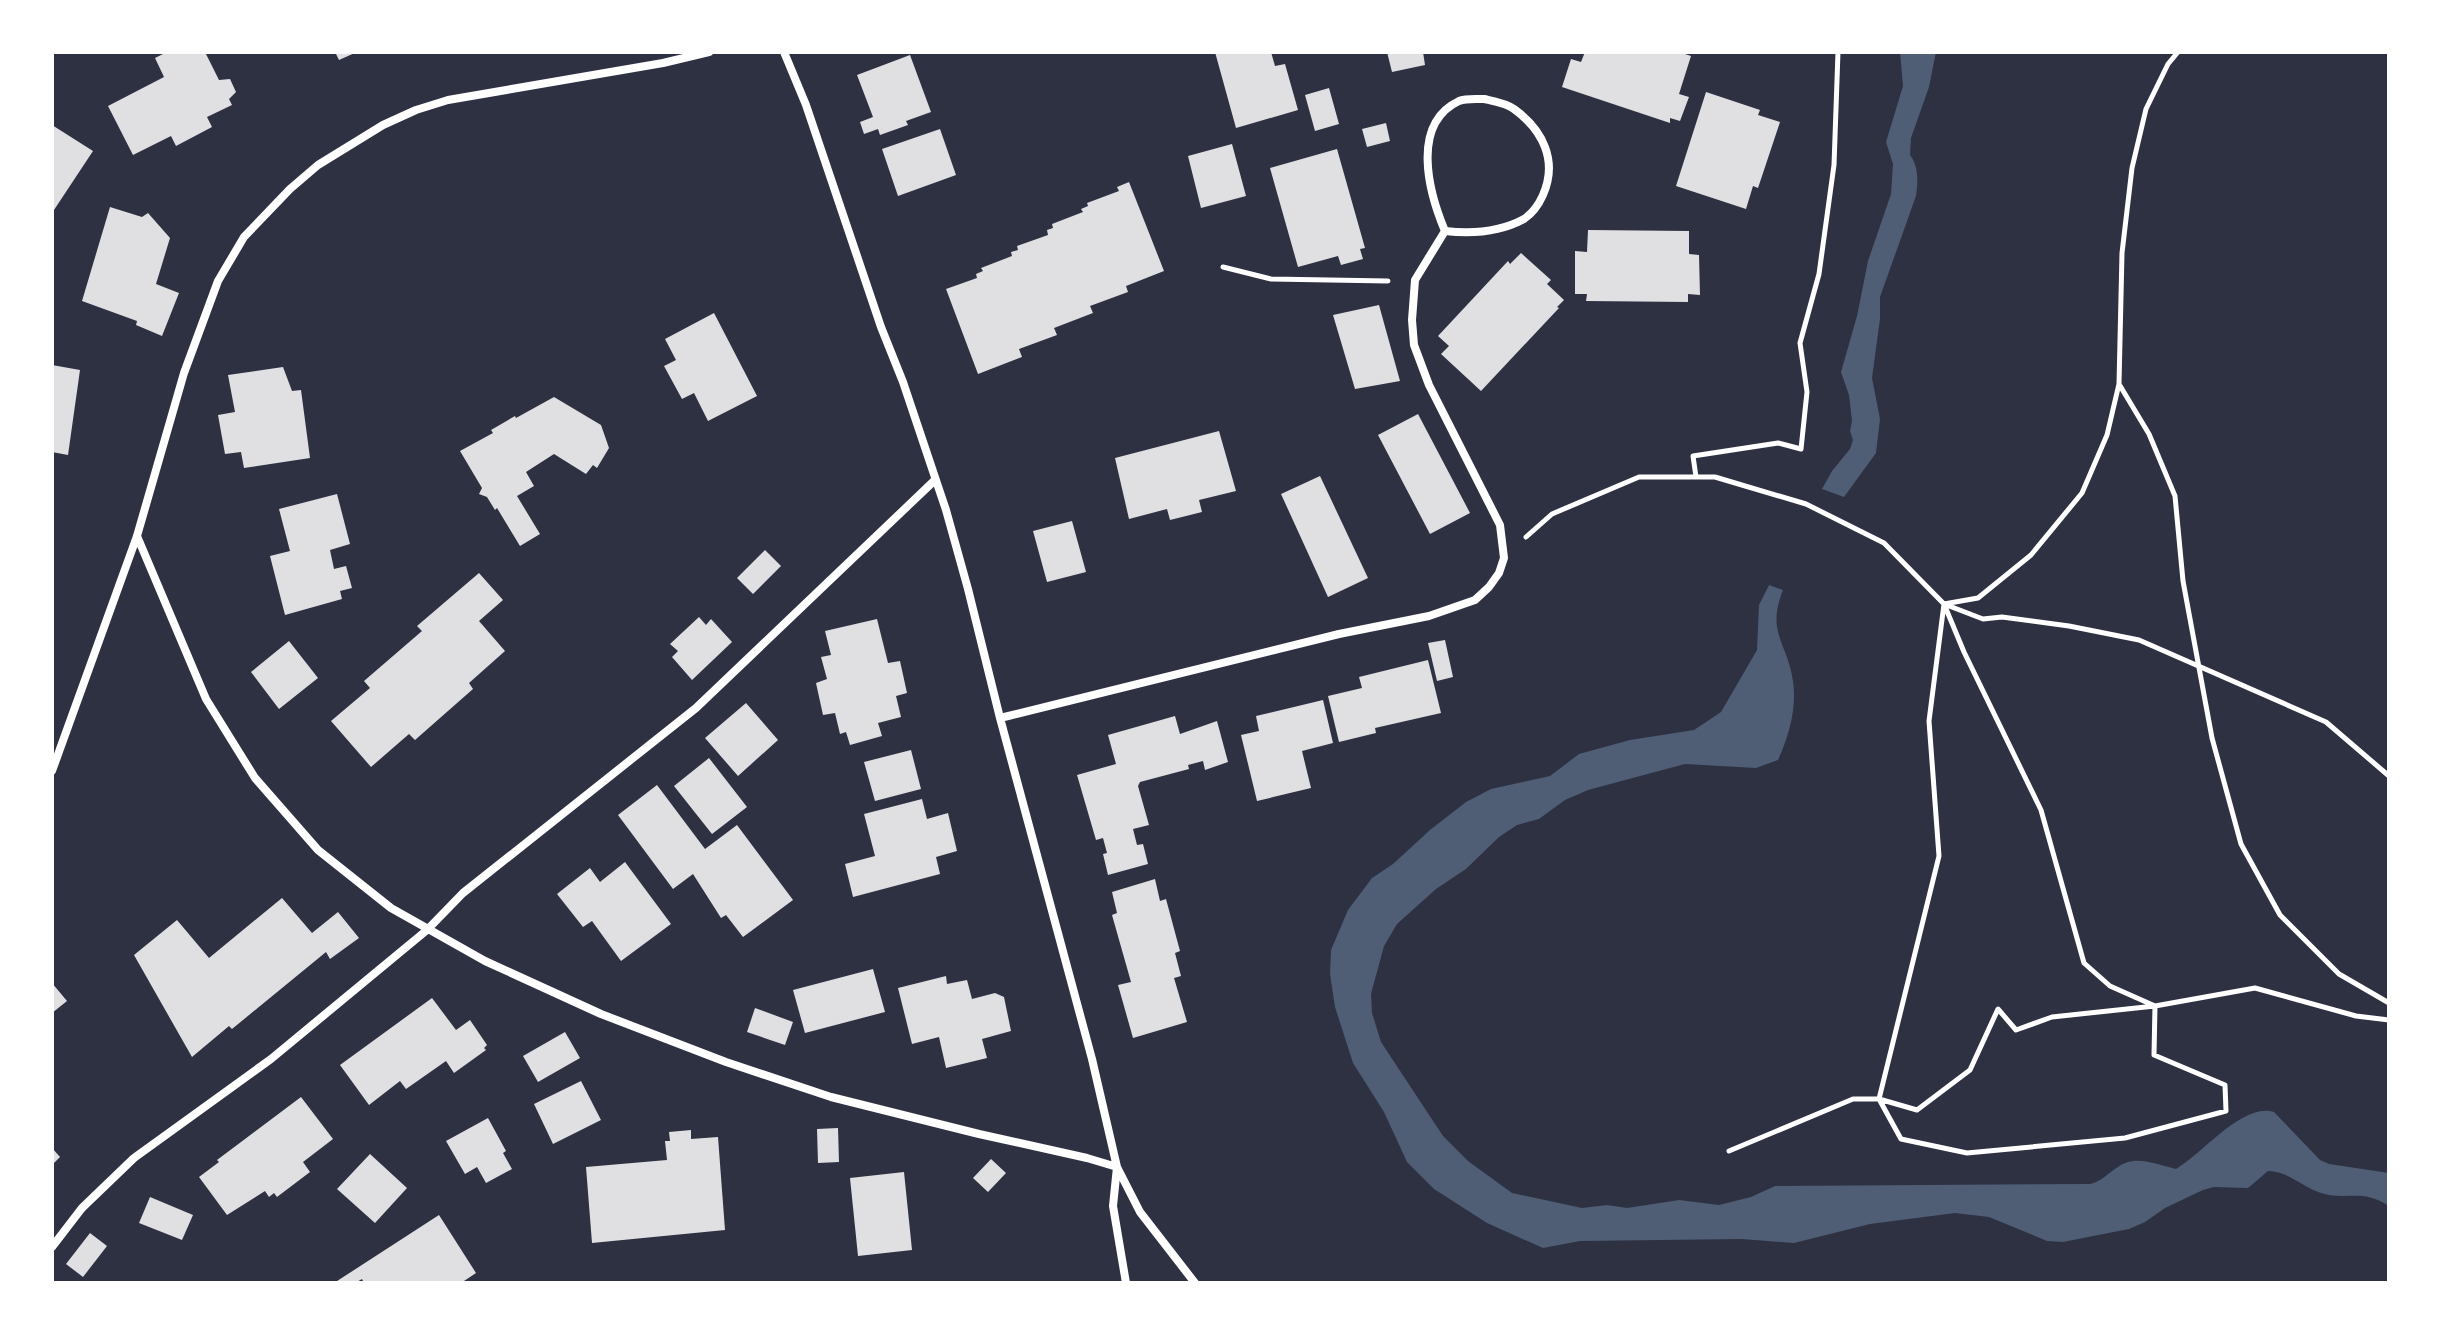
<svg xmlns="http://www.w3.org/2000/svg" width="2441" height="1335" font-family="'Golos Text',sans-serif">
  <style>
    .water { fill: #4f5d75 }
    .building { fill: #e0e0e3 }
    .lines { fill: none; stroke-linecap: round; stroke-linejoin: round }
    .path { stroke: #fff; stroke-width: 5 }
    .minor { stroke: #fff; stroke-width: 8 }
  </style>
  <rect width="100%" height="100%" fill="#2d3142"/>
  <path class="water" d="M 1900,52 L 1936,52 L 1929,87 L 1911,138 L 1910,155 C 1919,167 1918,182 1916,196 L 1880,297 L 1880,319 L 1872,378 L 1880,419 L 1876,453 L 1844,497 L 1822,489 L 1832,471 L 1850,449 L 1853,440 L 1850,431 L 1852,421 L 1849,395 L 1841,372 L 1857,316 L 1868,261 L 1891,194 L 1893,164 L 1886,142 L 1903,86 Z
    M 1769,585 L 1783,590 C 1766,633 1787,641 1793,681 C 1797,708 1789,736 1778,760 L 1756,768 L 1685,764 L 1588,790 L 1565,800 L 1539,819 L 1517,825 L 1499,837 L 1466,869 L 1436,889 L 1397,924 L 1384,946 L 1371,994 L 1372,1013 L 1381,1042 L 1443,1136 L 1468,1161 L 1512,1193 L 1582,1208 L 1607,1205 L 1627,1208 L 1679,1200 L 1719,1205 L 1751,1197 L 1775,1186 L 2090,1184 C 2102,1181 2108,1173 2118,1167 C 2136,1154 2157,1165 2176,1169 C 2202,1154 2243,1102 2274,1112 L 2320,1160 L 2329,1164 L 2389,1173 L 2389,1206 C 2361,1188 2347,1201 2321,1193 C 2302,1187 2288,1171 2268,1171 L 2248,1188 L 2214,1187 L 2203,1190 L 2165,1208 L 2145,1222 L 2129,1229 L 2063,1242 L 2047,1241 L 1989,1217 L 1955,1213 L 1870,1224 L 1794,1243 L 1742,1239 L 1580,1241 L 1543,1248 L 1487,1223 L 1434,1189 L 1407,1162 L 1384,1112 L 1353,1063 L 1335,1007 L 1330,974 L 1331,950 L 1348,910 L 1372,878 L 1393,864 L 1430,830 L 1466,802 L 1491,789 L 1550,776 L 1579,754 L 1630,740 L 1694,730 L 1721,712 L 1757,650 L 1759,605 Z"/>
  <path class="building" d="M 167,52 L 205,52 L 219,80 L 230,79 L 236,92 L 229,99 L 232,105 L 207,117 L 212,127 L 176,146 L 171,136 L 133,155 L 108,106 L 164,77 L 155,58 Z
    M 335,52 L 357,52 L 339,60 Z
    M 1215,52 L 1271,52 L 1275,66 L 1285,64 L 1298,110 L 1236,128 Z
    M 1387,52 L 1423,52 L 1425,65 L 1392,72 Z
    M 1585,52 L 1679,52 L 1691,56 L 1679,94 L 1689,97 L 1680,121 L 1670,118 L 1670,123 L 1562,87 L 1571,59 L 1581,62 Z
    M 910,55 L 931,112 L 906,121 L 908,125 L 880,135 L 878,129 L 864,134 L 860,122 L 873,117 L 857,75 Z
    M 1329,88 L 1339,124 L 1315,131 L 1305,95 Z
    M 1706,92 L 1760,110 L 1758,115 L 1780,122 L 1758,188 L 1753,186 L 1746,209 L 1676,186 Z
    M 1386,123 L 1390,141 L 1367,147 L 1362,129 Z
    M 52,125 L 93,151 L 52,213 Z
    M 940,129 L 956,175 L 898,196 L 882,149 Z
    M 1232,144 L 1246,196 L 1201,208 L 1188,156 Z
    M 1337,149 L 1365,248 L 1360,249 L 1363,259 L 1341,265 L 1338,256 L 1298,267 L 1270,168 Z
    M 1129,182 L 1164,271 L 1126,286 L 1128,292 L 1090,306 L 1093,313 L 1054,328 L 1057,335 L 1019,349 L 1022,357 L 978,374 L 946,289 L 977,278 L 976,274 L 983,271 L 981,268 L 1012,256 L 1011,252 L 1018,250 L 1017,246 L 1048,235 L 1047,230 L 1053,228 L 1052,224 L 1083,212 L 1081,209 L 1088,206 L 1087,203 L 1119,191 L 1117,187 Z
    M 110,207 L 142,217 L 148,213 L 170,238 L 156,284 L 179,293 L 162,336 L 136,325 L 137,321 L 82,301 Z
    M 1588,230 L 1689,231 L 1689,254 L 1699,255 L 1700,295 L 1688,294 L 1688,302 L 1586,301 L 1587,294 L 1575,294 L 1575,251 L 1587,252 Z
    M 1521,253 L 1551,280 L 1547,284 L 1564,300 L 1557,307 L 1559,308 L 1481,391 L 1441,354 L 1449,346 L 1438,336 L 1508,261 L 1510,264 Z
    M 1379,305 L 1400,381 L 1355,389 L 1333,315 Z
    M 714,313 L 757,396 L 708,421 L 694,393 L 682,399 L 664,366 L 676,360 L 665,339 Z
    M 52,365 L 80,370 L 68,455 L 52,452 Z
    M 283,367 L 292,391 L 301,390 L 310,458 L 244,468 L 241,452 L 225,454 L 218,415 L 235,412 L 228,375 Z
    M 554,397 L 601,425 L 609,448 L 597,468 L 593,465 L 586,474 L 554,454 L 526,472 L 534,486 L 517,496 L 540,534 L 520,546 L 497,508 L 495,510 L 487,497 L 479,494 L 482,488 L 460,451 L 493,433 L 491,430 L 515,416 L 516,418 Z
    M 1418,414 L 1470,513 L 1430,534 L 1378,435 Z
    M 1219,431 L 1236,491 L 1199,500 L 1202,512 L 1170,520 L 1167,509 L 1129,519 L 1115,458 Z
    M 1320,476 L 1368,578 L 1328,597 L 1281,494 Z
    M 337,494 L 350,544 L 330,550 L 334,569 L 346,566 L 352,588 L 340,591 L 342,599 L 285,615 L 270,556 L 290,551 L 279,509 Z
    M 1072,521 L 1086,572 L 1047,582 L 1033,531 Z
    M 765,550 L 781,566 L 753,594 L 737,578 Z
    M 479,573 L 503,600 L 479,621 L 505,651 L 469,683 L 473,689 L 415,740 L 409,734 L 371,767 L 331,721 L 370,688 L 364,681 L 422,631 L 417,626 Z
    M 699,617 L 706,625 L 711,619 L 732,642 L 692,680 L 672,657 L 678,651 L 670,644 Z
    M 877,619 L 888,663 L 900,661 L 907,693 L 896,696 L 901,717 L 878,723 L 882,736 L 850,745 L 846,732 L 840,734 L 835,713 L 823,715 L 816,683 L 827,679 L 821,657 L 831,655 L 825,631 Z
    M 1445,640 L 1453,677 L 1437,681 L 1428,643 Z
    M 289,641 L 318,678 L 279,709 L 251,672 Z
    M 1428,660 L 1441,713 L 1375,728 L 1376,733 L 1339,742 L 1328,696 L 1362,688 L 1359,677 Z
    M 1323,700 L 1333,743 L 1302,751 L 1311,788 L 1257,801 L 1241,735 L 1259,731 L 1256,716 Z
    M 746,703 L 778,740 L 738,776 L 705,738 Z
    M 1175,716 L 1180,734 L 1217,721 L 1228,762 L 1205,770 L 1203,761 L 1188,765 L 1189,769 L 1140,782 L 1138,786 L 1149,825 L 1133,829 L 1137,845 L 1143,844 L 1148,864 L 1108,875 L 1103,854 L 1107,853 L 1103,838 L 1096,840 L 1077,775 L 1116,764 L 1108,735 Z
    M 911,750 L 921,789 L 875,801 L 864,762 Z
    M 709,758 L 747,807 L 712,834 L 674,786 Z
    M 657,785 L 705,849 L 737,825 L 793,900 L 743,937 L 726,915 L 721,918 L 693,874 L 673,889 L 618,815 Z
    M 922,799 L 927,819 L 948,813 L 957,851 L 936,857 L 940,874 L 853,897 L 845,864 L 875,856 L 864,814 Z
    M 625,862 L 671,924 L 621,961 L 592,921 L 583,927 L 557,894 L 590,868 L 600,882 Z
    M 1155,879 L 1160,901 L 1166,899 L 1180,951 L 1175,953 L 1181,976 L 1174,978 L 1187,1022 L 1133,1038 L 1118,985 L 1131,982 L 1112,915 L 1117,913 L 1112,892 Z
    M 282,898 L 312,933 L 338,912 L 359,938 L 330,959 L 326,952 L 232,1029 L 229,1026 L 192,1057 L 134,955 L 177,920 L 209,958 Z
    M 873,969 L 885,1012 L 805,1033 L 793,990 Z
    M 946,976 L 947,984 L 967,980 L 972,999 L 995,993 L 1004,997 L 1011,1031 L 982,1039 L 987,1058 L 946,1068 L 939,1037 L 912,1044 L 898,988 Z
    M 52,983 L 67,1001 L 52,1013 Z
    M 432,998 L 456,1030 L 470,1020 L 487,1045 L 484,1048 L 486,1050 L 454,1073 L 446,1061 L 406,1089 L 400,1081 L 369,1105 L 340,1065 Z
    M 755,1008 L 793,1022 L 785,1045 L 747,1032 Z
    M 565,1032 L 580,1058 L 538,1082 L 523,1056 Z
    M 581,1081 L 601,1120 L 553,1144 L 534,1104 Z
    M 301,1097 L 333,1139 L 303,1162 L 310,1172 L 277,1197 L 274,1193 L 269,1197 L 265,1191 L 227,1215 L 199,1177 L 219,1162 L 217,1160 Z
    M 488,1118 L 506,1151 L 503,1153 L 512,1169 L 486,1183 L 477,1167 L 465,1174 L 446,1141 Z
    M 838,1128 L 839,1162 L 818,1163 L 817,1129 Z
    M 691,1130 L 691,1139 L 718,1137 L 725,1230 L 592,1243 L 586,1167 L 667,1160 L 665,1141 L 670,1141 L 669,1132 Z
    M 52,1148 L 60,1157 L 52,1165 Z
    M 370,1154 L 407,1188 L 375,1223 L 337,1189 Z
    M 991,1159 L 1006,1173 L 988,1192 L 973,1178 Z
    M 904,1172 L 912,1250 L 858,1256 L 850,1178 Z
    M 150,1197 L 193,1215 L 182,1240 L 139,1223 Z
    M 439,1215 L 476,1273 L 461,1283 L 364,1283 L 362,1279 L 355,1283 L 334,1283 Z
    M 90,1233 L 107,1246 L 83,1277 L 66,1264 Z"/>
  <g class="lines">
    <path class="path" d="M 1223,267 L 1271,279 L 1388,281
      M 2119,384 L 2149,434 L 2175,496 L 2183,581 L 2212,738 L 2241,844 L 2280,915 L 2339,974 L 2389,1003
      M 1696,477 L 1693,456 L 1778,443 L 1801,449 L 1807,392 L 1800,343 L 1819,274 L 1834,165 L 1838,52
      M 1526,537 L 1552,514 L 1639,477 L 1715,477 L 1806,504 L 1884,543 L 1944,604 L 1964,652 L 2041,810 L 2084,963 L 2110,986 L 2155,1006 L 2255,988 L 2356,1016 L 2389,1020
      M 1944,604 L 1978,598 L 2031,555 L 2082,493 L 2107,435 L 2119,384 L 2122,253 L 2132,168 L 2146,109 L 2168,64 L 2178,52
      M 1944,604 L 1983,619 L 2002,617 L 2069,626 L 2139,640 L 2326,722 L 2389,776
      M 1729,1151 L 1853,1099 L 1879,1099 L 1917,1110 L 1970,1070 L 1998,1009 L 2016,1030 L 2052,1017 L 2155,1006 L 2154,1055 L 2225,1085 L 2226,1111 L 2125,1138 L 1967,1153 L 1901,1139 L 1879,1099 L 1939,856 L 1929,721 L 1944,604"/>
    <path class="minor" d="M 784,52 L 806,105 L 881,327 L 903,382 L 946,510 L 968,589 L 1000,718 L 1092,1059 L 1117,1167 L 1113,1206 L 1126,1283
      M 1484,99 C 1493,101 1506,103 1514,109 C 1543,130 1558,161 1543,195 C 1539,204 1533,213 1524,219 C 1500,232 1471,234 1445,231 C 1429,193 1410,124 1459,101 C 1466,98 1477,99 1484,99 Z
      M 137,536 L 206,699 L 255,778 L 318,850 L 391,908 L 485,961 L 601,1014 L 726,1062 L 831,1097 L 979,1134 L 1087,1158 L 1117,1167 L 1140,1212 L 1195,1283
      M 1000,718 L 1339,634 L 1429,616 L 1475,600 L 1489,587 L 1499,573 L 1504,558 L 1500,525 L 1429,385 L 1414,345 L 1412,320 L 1415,280 L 1445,231
      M 52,771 L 137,536 L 184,373 L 218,281 L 244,237 L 290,189 L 318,165 L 383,125 L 416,110 L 448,100 L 663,63 L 709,52
      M 52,1247 L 82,1208 L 134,1158 L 271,1059 L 427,930 L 463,893 L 696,708 L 935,480"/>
  </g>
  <rect width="2441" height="1335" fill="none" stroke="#ffffff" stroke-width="108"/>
</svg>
